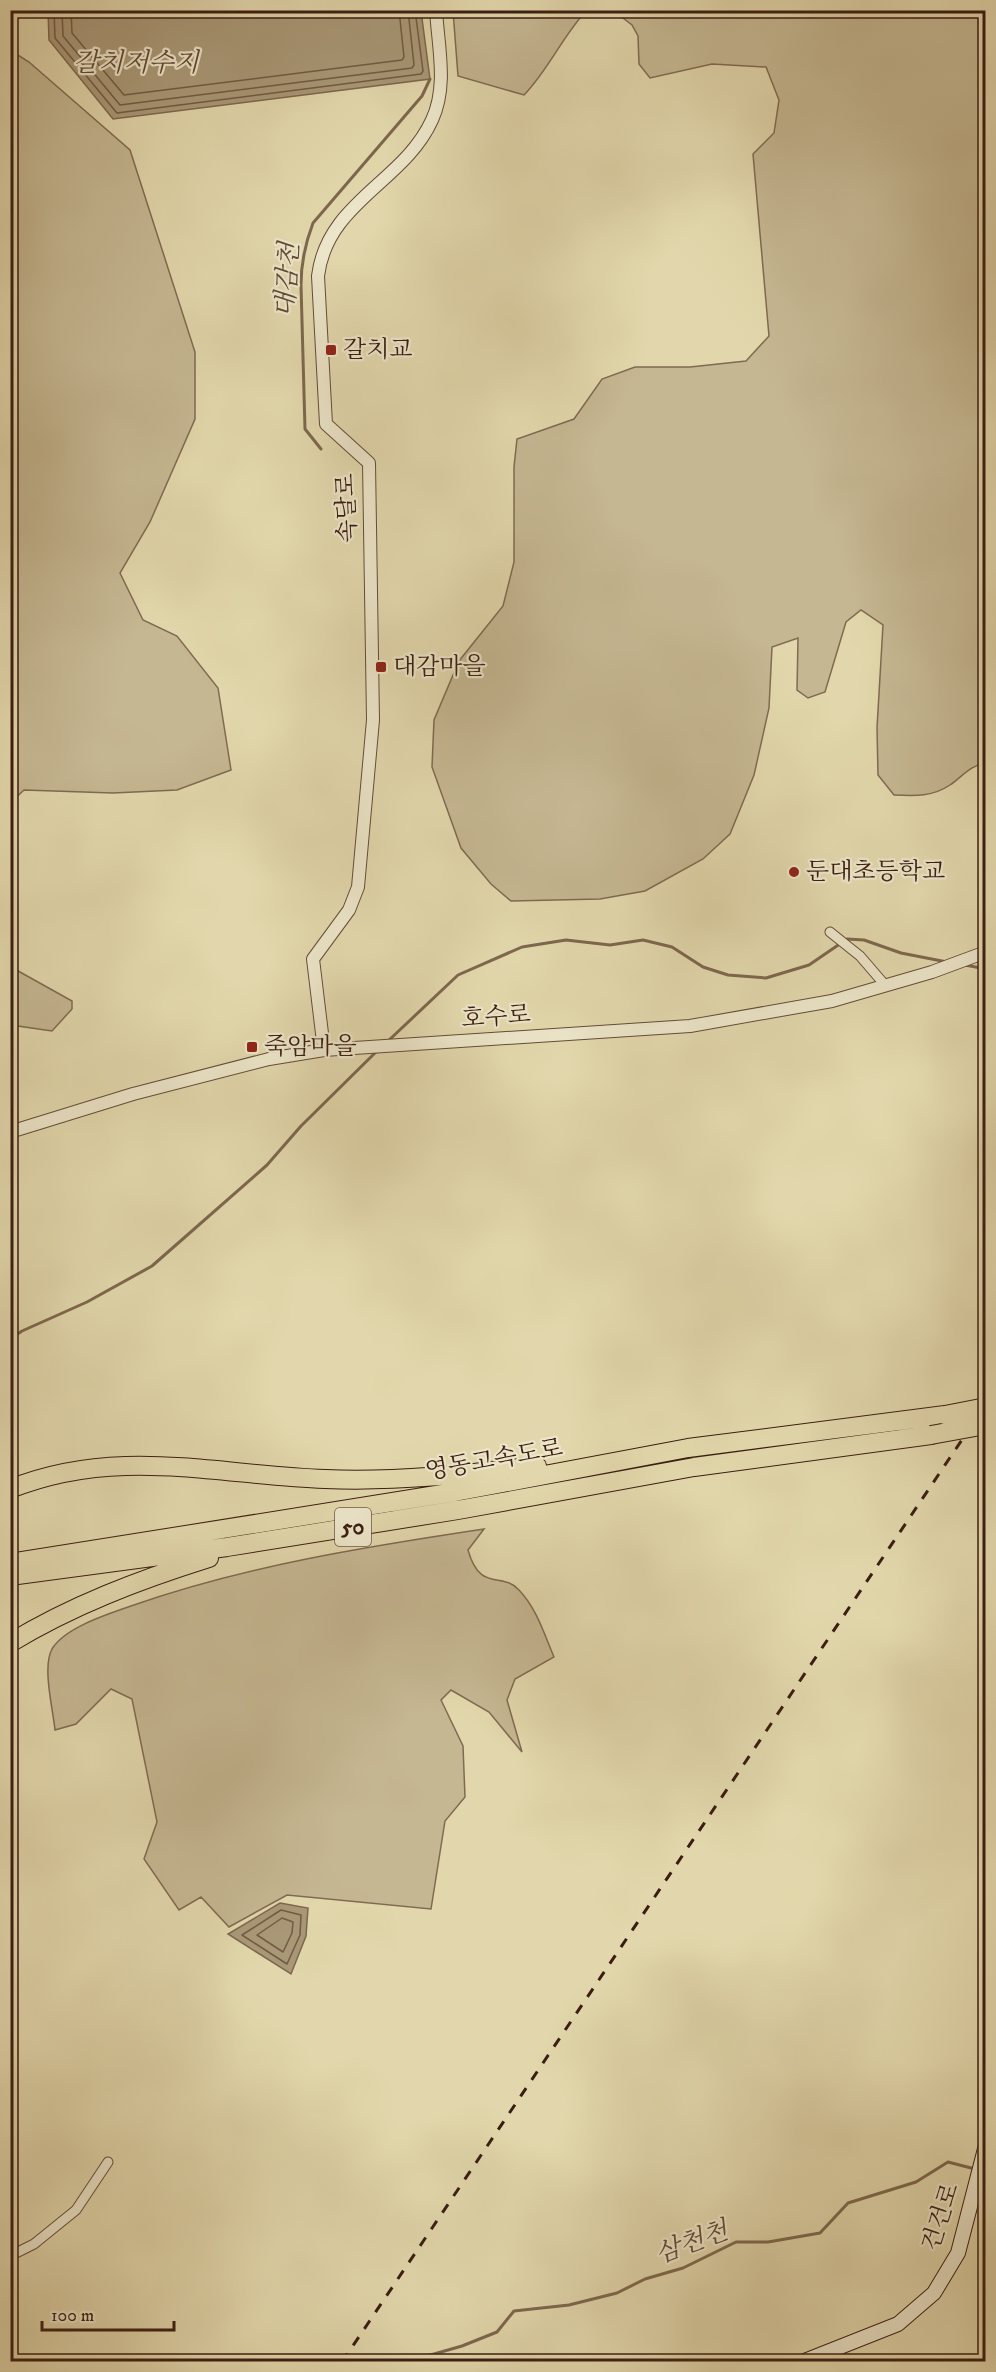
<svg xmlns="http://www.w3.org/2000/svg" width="996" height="2372" font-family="'IM FELL DW Pica','Noto Serif KR',serif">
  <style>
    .green { fill: #c5b792; stroke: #806a52; stroke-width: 1.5 }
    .water { fill: #a99877; stroke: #7d674e; stroke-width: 1.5 }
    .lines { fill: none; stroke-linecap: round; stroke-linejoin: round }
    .shore { stroke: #725a44; stroke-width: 1.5 }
    .stream { stroke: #7d674e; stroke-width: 3 }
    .minor-casing { stroke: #644c38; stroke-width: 11 }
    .tertiary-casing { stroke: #644c38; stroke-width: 14 }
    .secondary-casing { stroke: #3a1d11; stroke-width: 16 }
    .motorway-casing { stroke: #3a1d11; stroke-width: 20 }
    .minor { stroke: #ece5c9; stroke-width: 9 }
    .tertiary { stroke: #ece5c9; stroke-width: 12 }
    .secondary { stroke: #ece5c9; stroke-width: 14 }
    .motorway { stroke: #e2d7ac; stroke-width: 18 }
    .rail { stroke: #3a1d11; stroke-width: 3; stroke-dasharray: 10 10; stroke-linecap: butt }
    .motorway-bridge-casing { stroke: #3a1d11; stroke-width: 20; stroke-linecap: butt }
    .motorway-bridge { stroke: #e2d7ac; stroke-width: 18 }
    .poi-dot { fill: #8f2418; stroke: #ece5c9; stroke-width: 2 }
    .labels { text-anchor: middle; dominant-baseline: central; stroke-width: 4.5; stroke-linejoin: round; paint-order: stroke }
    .shield { fill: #ece5c9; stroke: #6f5948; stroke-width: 1.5 }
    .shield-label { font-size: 22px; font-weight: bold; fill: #3a1d11 }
    .poi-label { font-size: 24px; fill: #3a1d11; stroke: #ece5c9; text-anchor: start }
    .street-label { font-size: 24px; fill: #3a1d11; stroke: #ece5c9 }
    .water-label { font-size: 26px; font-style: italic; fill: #614835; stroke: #ece5c9 }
  </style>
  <rect width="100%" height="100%" fill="#e2d7ac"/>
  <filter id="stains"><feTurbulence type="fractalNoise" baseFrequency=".00333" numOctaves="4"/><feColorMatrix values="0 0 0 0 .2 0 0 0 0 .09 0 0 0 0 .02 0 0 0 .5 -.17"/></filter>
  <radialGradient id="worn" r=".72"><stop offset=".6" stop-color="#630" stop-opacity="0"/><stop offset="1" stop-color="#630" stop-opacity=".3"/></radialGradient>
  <path class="green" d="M 453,11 L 453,10 L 586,11 C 562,37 549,69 524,95 L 458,76 Z
    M 605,11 L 985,11 L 985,763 C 969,766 963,776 950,785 C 932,797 915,796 894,795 L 878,775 L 877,728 L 883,625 L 861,610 L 846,622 L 825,692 L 808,698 L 797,690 L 798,638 L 772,647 L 769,708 L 754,775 L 730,834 L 703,859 L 645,891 L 600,899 L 511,901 L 491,884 L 461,848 L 432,767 L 434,720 L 459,661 L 503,606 L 514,562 L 514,467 L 517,439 L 574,419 L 602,379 L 635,367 L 690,367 L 746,361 L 769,336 L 753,154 L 774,133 L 779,100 L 766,67 L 712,64 L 650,78 L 639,64 L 638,36 L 632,25 L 615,12 Z
    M 10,50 L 29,62 L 130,150 L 195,352 L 195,419 L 150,522 L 120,573 L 143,620 L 177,636 L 218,688 L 231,770 L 177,790 L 113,793 L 24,790 L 11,802 Z
    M 11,967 L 72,1001 L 72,1009 L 52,1031 L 11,1025 Z
    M 484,1529 L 468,1550 C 480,1593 502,1571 519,1590 C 537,1609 544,1634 554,1657 L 515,1679 L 507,1700 L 522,1752 L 489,1712 L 451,1690 L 441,1700 L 463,1746 L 465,1797 L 445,1821 L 431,1909 L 287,1895 L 229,1927 L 201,1897 L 179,1910 L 144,1859 L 157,1822 L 132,1699 L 111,1689 L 76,1724 L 55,1730 C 53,1709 42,1667 52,1649 C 65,1627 109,1614 131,1606 C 245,1566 364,1547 484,1529 Z"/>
  <path class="water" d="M 48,11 L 421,11 L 430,79 L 113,119 L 49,40 Z
    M 280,1903 L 308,1908 L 306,1936 L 291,1974 L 228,1934 Z"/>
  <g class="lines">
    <path class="shore" d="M 54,10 L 55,38 L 117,113 L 421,74 L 423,71 L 415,10
      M 62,10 L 63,36 L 120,105 L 412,68 L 414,65 L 408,10
      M 71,10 L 72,33 L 124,95 L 402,60 L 404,57 L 399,10
      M 281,1910 L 301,1915 L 300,1935 L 287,1964 L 242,1935 Z
      M 282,1918 L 293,1922 L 292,1933 L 283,1952 L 257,1935 Z"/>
    <path class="stream" d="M 321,449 L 305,429 L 301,285 C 301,262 305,244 313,223 L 422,96 L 430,79
      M 965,965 L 986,969
      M 387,1042 L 458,975 L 522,947 L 566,940 L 610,945 L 643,940 L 672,947 L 703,967 L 728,975 L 766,978 L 809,965 L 847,939 L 864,940 L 901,953 L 947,962
      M 10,1339 L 22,1331 L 87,1302 L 152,1266 L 267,1165 L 301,1126 L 378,1050
      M 406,2362 L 462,2346 L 497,2332 L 514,2311 L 569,2305 L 617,2293 L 645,2279 L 683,2268 L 736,2242 L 768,2242 L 820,2233 L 848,2203 L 916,2182 L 948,2162 L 975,2169"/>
    <g class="minor-casing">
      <path id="minor" d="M 830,932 L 860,956 L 885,985
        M 10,2256 L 34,2244 L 76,2210 L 108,2162"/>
    </g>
    <g class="tertiary-casing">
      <path id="tertiary" d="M 324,1050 L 313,959 L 349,910 L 358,887 L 373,720 L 369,463 L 326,424 L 318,276 C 327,202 404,182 432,120 C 448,86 438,46 436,10
        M 10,1132 L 133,1094 L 269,1059 L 324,1050 L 690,1026 L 832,1001 L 932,972 L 986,952"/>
    </g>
    <g class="secondary-casing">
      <path id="secondary" d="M 802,2362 L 898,2324 L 934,2293 L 958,2253 L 986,2145"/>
    </g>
    <g class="motorway-casing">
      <path id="motorway" d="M 10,1489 C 117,1446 215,1475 325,1479 C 396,1482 467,1474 537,1466
        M 10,1563 L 455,1492 L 688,1448 L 945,1415
        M 10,1576 L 227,1547 L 458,1510 L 694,1467 L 931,1435
        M 10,1643 C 73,1605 139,1580 209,1558"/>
    </g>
    <use href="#minor" class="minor"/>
    <use href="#tertiary" class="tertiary"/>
    <use href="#secondary" class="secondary"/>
    <use href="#motorway" class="motorway"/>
    <path class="rail" d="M 342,2362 L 986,1404"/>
    <g class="motorway-bridge-casing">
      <path id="motorway-bridge" d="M 945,1415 L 986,1407
        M 931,1435 L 986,1425"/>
    </g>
    <use href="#motorway-bridge" class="motorway-bridge"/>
  </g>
  <g class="poi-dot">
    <rect x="325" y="344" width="12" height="12" rx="3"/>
    <rect x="375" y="661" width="12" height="12" rx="3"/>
    <circle cx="794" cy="872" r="6"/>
    <rect x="246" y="1041" width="12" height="12" rx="3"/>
  </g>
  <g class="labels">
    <rect class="shield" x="335" y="1508" width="36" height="38" rx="4.5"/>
    <g class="shield-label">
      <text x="353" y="1527">50</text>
    </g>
    <g class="poi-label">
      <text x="343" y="350">갈치교</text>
      <text x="393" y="667">대감마을</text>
      <text x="806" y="872">둔대초등학교</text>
      <text x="264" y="1047">죽암마을</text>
    </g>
    <g class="street-label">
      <text transform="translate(347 508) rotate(-92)">속달로</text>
      <text transform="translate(496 1017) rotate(-4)">호수로</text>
      <text transform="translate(494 1460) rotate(-10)">영동고속도로</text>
      <text transform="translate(941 2217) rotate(-72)">건건로</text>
    </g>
    <g class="water-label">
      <text x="136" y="63">갈치저수지</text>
      <text transform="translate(288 280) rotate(-86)">대감천</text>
      <text transform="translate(692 2243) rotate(-20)">삼천천</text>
    </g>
  </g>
  <rect width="996" height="2372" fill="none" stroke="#e2d7ac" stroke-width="36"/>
  <rect x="12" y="12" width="972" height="2348" fill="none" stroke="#3a1d11" stroke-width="3"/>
  <rect x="18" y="18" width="960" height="2336" fill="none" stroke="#3a1d11" stroke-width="1.5"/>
  <path d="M42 2321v9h132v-9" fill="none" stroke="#3a1d11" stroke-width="3"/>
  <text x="51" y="2321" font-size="18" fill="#3a1d11" stroke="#ece5c9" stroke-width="4.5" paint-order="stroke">100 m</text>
  <rect width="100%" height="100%" filter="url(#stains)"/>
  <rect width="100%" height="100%" fill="url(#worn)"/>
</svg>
